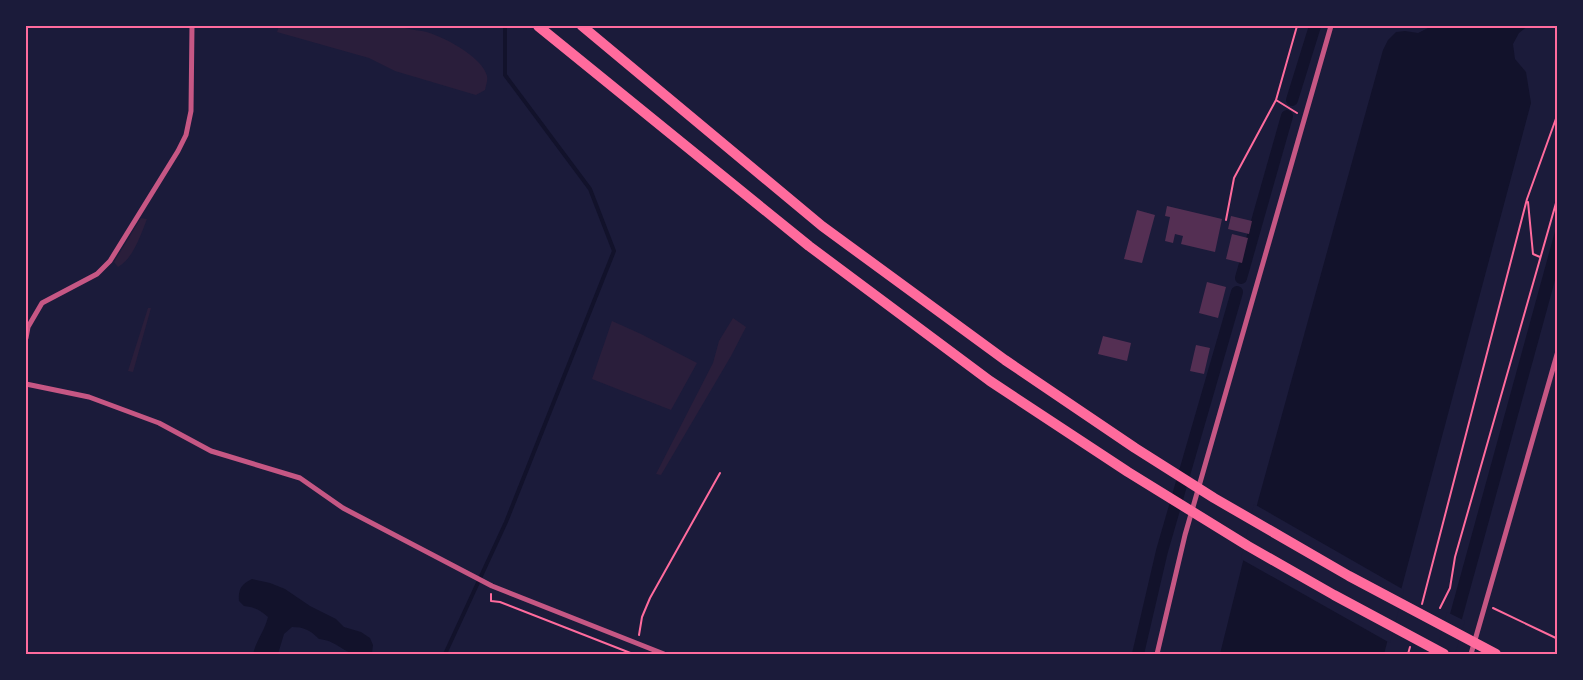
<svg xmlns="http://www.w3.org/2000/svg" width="1583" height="680" font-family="Inter,sans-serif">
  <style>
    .green { fill: #2a1e3b }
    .water { fill: #12122b }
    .pier { fill: #1b1b3a }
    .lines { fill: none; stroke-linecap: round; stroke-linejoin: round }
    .stream { stroke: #12122b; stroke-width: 4 }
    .canal { stroke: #12122b; stroke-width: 12 }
    .building { fill: #542f53 }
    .path { stroke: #ff6b9d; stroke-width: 2 }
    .minor { stroke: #c65784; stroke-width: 5 }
    .motorway { stroke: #ff6b9d; stroke-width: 10 }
    .neatline { fill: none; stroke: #ff6b9d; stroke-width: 2 }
  </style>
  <rect width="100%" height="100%" fill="#1b1b3a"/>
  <path class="green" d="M 279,26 L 399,26 C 407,29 414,30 422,31 C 440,34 483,57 487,76 C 488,80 486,85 485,90 L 476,95 L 395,71 L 369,58 L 277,32 Z
    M 141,218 L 147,219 C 141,234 133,259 118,267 L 114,262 Z
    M 148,308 L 151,308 L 133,372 L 128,371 Z
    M 733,318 L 746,327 L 731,356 L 661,475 L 656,474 L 713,363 L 719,341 Z
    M 612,321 L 641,334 L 697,363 L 671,410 L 592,379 Z"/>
  <path class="water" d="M 1432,26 L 1528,26 L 1519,33 L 1513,44 L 1515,59 L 1526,72 L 1531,103 L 1384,654 L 1220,654 L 1258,501 L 1383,50 L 1388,40 L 1396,32 L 1405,31 L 1418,33 Z
    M 1557,224 L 1557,273 L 1462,619 L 1452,654 L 1439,654 Z
    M 252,579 L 270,583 L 285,589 L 310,606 L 336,619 L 344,627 L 361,632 L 370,638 L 373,645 L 372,653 C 346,661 342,641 319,639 C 310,630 304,627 292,627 L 284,634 L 278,654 L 253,654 C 256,641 265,630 268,617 C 260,610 254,607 244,606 L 239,601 C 238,590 241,584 252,579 Z"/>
  <path class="pier" d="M 1254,504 L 1404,590 L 1390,643 L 1241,559 Z
    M 1447,612 L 1465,621 L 1455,654 L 1436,654 Z"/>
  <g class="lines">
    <path class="stream" d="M 445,654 L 506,522 L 614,251 L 590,189 L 505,75 L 505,26"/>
    <path class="canal" d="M 1292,100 L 1315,26
      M 1241,278 L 1287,116
      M 1138,654 L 1162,551 L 1237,292"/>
  </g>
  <path class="building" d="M 1167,206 L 1222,219 L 1215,252 L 1181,244 L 1183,236 L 1175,234 L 1173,243 L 1165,241 L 1170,217 L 1165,216 Z
    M 1137,210 L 1155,215 L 1142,263 L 1124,259 Z
    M 1231,216 L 1252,221 L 1249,234 L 1228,229 Z
    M 1232,234 L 1248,238 L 1242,263 L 1226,259 Z
    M 1207,282 L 1226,287 L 1218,318 L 1199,313 Z
    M 1103,336 L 1131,343 L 1127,361 L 1098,354 Z
    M 1196,345 L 1210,348 L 1204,374 L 1190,371 Z"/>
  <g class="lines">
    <path class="path" d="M 1276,100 L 1297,26
      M 1528,202 L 1533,254 L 1540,257
      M 1226,220 L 1234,178 L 1276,100 L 1297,113
      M 491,594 L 491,601 L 500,602 L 633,654
      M 1422,604 L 1527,199 L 1558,113
      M 1440,608 L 1450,588 L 1455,557 L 1558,196
      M 1493,608 L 1558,639
      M 639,635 L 642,617 L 650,598 L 720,473
      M 1408,654 L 1410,647"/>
    <path class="minor" d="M 26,338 L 28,327 L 42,303 L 97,274 L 110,261 L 178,151 L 186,135 L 191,111 L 192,26
      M 26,384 L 89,397 L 159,423 L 211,451 L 300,478 L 343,508 L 492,586 L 664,654
      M 1157,654 L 1185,535 L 1331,26
      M 1471,654 L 1558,351"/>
    <path class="motorway" d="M 538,26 L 809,246 L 990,381 L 1128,472 L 1248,546 L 1334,595 L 1444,654
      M 582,26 L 822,226 L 1005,360 L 1135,448 L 1214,498 L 1349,576 L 1496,654"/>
  </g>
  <rect width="1583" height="680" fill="none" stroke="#1b1b3a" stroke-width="54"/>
  <rect x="27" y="27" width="1529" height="626" class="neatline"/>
</svg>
